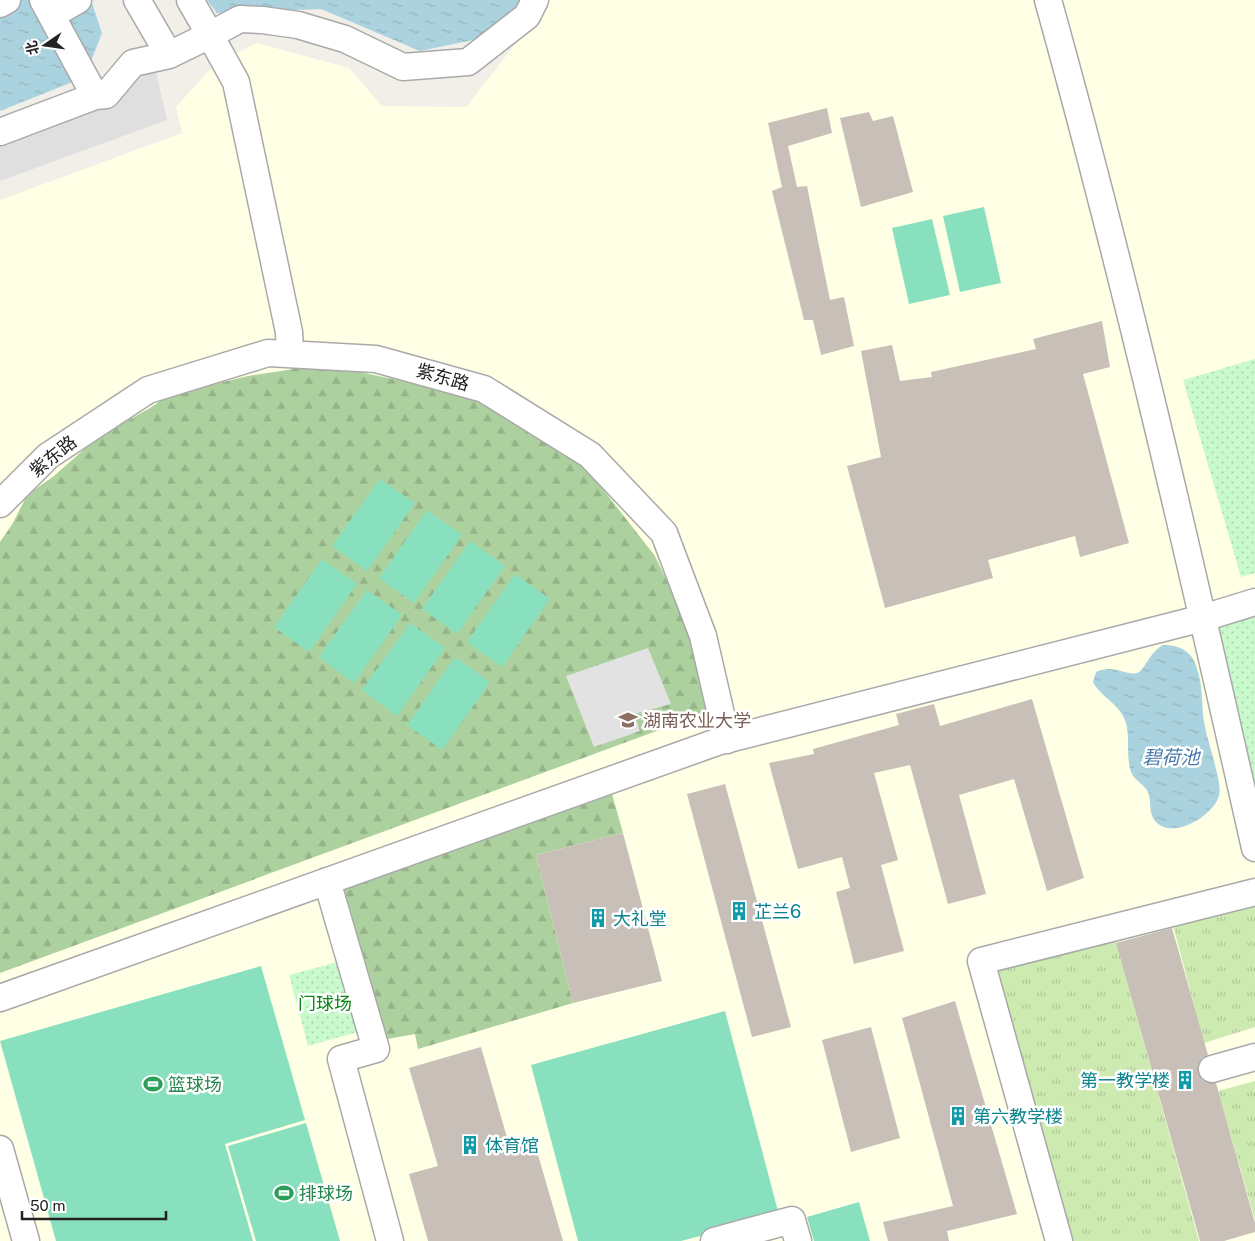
<svg xmlns="http://www.w3.org/2000/svg" width="1255" height="1241" font-family="'Public Sans','Noto Sans SC',sans-serif">
  <style>
    .residential { fill: #e0dfdf }
    .education { fill: #ffffe5 }
    .grass { fill: url(#grass-tufts) }
    .forest { fill: url(#forest-firs) }
    .park { fill: url(#park-dots) }
    .pitch { fill: #88e0be }
    .parking { fill: #e2e2e2 }
    .water { fill: url(#water-ripples) }
    .building { fill: #c7bfb8 }
    .lines { fill: none; stroke-linecap: round; stroke-linejoin: round }
    .minor-casing { stroke: #a9a9a9; stroke-width: 29 }
    .minor { stroke: #fff; stroke-width: 26 }
    .labels { text-anchor: middle; dominant-baseline: central; stroke-width: 5; stroke-linejoin: round; paint-order: stroke }
    .street-label { font-size: 18px; fill: #222; stroke: #fff }
    .education-label { font-size: 18px; fill: #785e54; stroke: #fff; text-anchor: start }
    .culture-label { font-size: 18px; fill: #0d838f; stroke: #fff; text-anchor: start }
    .park-label { font-size: 18px; fill: #0c8416; stroke: #fff }
    .leisure-label { font-size: 18px; fill: #27864d; stroke: #fff; text-anchor: start }
    .water-label { font-size: 19px; font-style: italic; fill: #4a7aab; stroke: #fff }
  </style>
  <defs>
    <pattern id="grass-tufts" width="24" height="20" patternUnits="userSpaceOnUse" patternTransform="scale(1.25)"><rect width="24" height="20" fill="#cdebb0"/><path d="M3 7l-1-3M5 7V3M7 7l1-3M15 17l-1-3M17 17v-4M19 17l1-3" fill="none" stroke="#b0c997"/></pattern>
    <pattern id="forest-firs" width="22" height="20" patternUnits="userSpaceOnUse" patternTransform="scale(1.25)"><rect width="22" height="20" fill="#add19e"/><path d="M5 1l3.5 6h-7zM16 11l3.5 6h-7z" fill="#95b388"/></pattern>
    <pattern id="park-dots" width="8" height="8" patternUnits="userSpaceOnUse" patternTransform="scale(1.25)"><rect width="8" height="8" fill="#c8facc"/><path d="M2 2h.1M6 6h.1" fill="none" stroke="#acd6af" stroke-width="1.8" stroke-linecap="round"/></pattern>
    <pattern id="water-ripples" width="26" height="14" patternUnits="userSpaceOnUse" patternTransform="scale(1.25)"><rect width="26" height="14" fill="#aad3df"/><path d="M2 4q2-2 4 0t4 0M15 11q2-2 4 0t4 0" fill="none" stroke="#92b5bf"/></pattern>
  </defs>
  <rect width="100%" height="100%" fill="#f2efe9"/>
  <path class="residential" d="M 153,59 L 167,120 L 0,181 L 0,119 Z"/>
  <path class="education" d="M 545,0 L 1255,0 L 1255,1241 L 0,1241 L 0,200 L 182,133 L 176,107 L 215,64 L 257,43 L 349,68 L 382,106 L 466,107 L 536,18 Z"/>
  <path class="grass" d="M 1255,892 L 1255,1027 L 1204,1043 L 1170,914 Z
    M 1112,928 L 1199,1241 L 1059,1241 L 981,961 Z
    M 1255,1081 L 1255,1220 L 1218,1091 Z"/>
  <path class="forest" d="M 294,369 L 345,369 L 484,398 L 584,465 L 655,556 L 677,602 L 695,648 L 708,712 L 0,973 L 0,542 L 13,523 L 27,495 L 54,476 L 97,438 L 150,408 L 169,395 L 248,376 Z
    M 609,783 L 623,833 L 536,855 L 573,1003 L 418,1049 L 415,1034 L 387,1039 L 342,882 Z"/>
  <path class="park" d="M 1255,359 L 1255,573 L 1241,577 L 1183,380 Z
    M 1255,615 L 1255,807 L 1214,627 Z
    M 342,961 L 361,1031 L 308,1046 L 289,975 Z"/>
  <path class="pitch" d="M 984,207 L 1001,283 L 960,292 L 943,216 Z
    M 932,219 L 950,295 L 909,304 L 892,228 Z
    M 380,479 L 415,503 L 367,571 L 332,546 Z
    M 427,510 L 462,535 L 414,603 L 379,578 Z
    M 470,541 L 505,566 L 457,634 L 422,609 Z
    M 322,559 L 357,584 L 309,652 L 274,627 Z
    M 515,574 L 550,599 L 502,667 L 467,642 Z
    M 367,590 L 402,615 L 354,683 L 319,657 Z
    M 410,623 L 445,648 L 397,716 L 362,690 Z
    M 455,657 L 490,682 L 442,750 L 407,725 Z
    M 261,966 L 305,1120 L 225,1144 L 253,1241 L 56,1241 L 0,1041 Z
    M 725,1011 L 779,1215 L 681,1241 L 578,1241 L 531,1065 Z
    M 306,1123 L 340,1241 L 256,1241 L 228,1146 Z
    M 859,1202 L 870,1241 L 814,1241 L 807,1217 Z"/>
  <path class="parking" d="M 648,648 L 671,704 L 634,714 L 640,731 L 594,747 L 566,676 Z"/>
  <path class="water" d="M 0,0 L 91,0 L 102,33 L 85,77 L 0,111 Z
    M 207,0 L 526,0 L 524,5 L 473,40 L 420,51 L 321,9 L 217,13 Z
    M 1163,645 C 1173,645 1183,647 1190,655 C 1193,658 1196,664 1197,669 C 1202,683 1202,699 1203,714 C 1205,733 1212,751 1216,769 C 1218,777 1221,788 1219,796 C 1213,816 1172,841 1155,821 C 1149,813 1151,804 1149,795 C 1147,785 1134,781 1131,772 C 1126,757 1130,738 1126,723 C 1120,703 1101,698 1093,682 L 1096,672 C 1115,663 1128,678 1139,672 C 1145,669 1149,653 1163,645 Z"/>
  <path class="building" d="M 827,108 L 832,133 L 788,146 L 797,187 L 807,186 L 830,300 L 844,297 L 854,346 L 821,355 L 813,320 L 804,320 L 772,191 L 782,187 L 768,123 Z
    M 869,112 L 873,121 L 893,116 L 913,192 L 861,207 L 840,118 Z
    M 1102,321 L 1110,367 L 1083,374 L 1129,543 L 1080,557 L 1075,536 L 988,560 L 993,578 L 885,608 L 847,466 L 881,457 L 861,351 L 892,345 L 900,381 L 932,377 L 931,372 L 1036,349 L 1033,339 Z
    M 1032,699 L 1084,878 L 1047,891 L 1014,779 L 959,795 L 986,894 L 948,904 L 910,765 L 874,773 L 898,860 L 881,865 L 904,951 L 854,964 L 836,892 L 850,888 L 842,857 L 798,869 L 769,763 L 814,754 L 813,749 L 899,725 L 896,714 L 934,704 L 940,726 Z
    M 725,784 L 791,1027 L 752,1037 L 687,794 Z
    M 623,833 L 662,981 L 573,1003 L 536,855 Z
    M 1172,928 L 1208,1055 L 1202,1058 L 1198,1065 L 1198,1073 L 1202,1080 L 1208,1083 L 1216,1083 L 1255,1223 L 1255,1232 L 1224,1241 L 1200,1241 L 1116,943 Z
    M 955,1001 L 1017,1214 L 947,1231 L 949,1241 L 888,1241 L 883,1222 L 953,1206 L 902,1018 Z
    M 871,1027 L 900,1138 L 851,1152 L 822,1040 Z
    M 481,1047 L 510,1148 L 534,1141 L 563,1241 L 428,1241 L 409,1174 L 438,1166 L 409,1068 Z"/>
  <g class="lines">
    <g class="minor-casing">
      <path id="minor" d="M 43,0 L 95,96
        M 137,0 L 169,55
        M 190,0 L 210,35 L 240,19 L 262,20 L 298,25 L 345,39 L 403,67 L 468,62 L 527,16 L 535,0
        M 1048,0 C 1126,280 1191,564 1255,848
        M 0,4 L 7,0
        M 52,15 L 78,0
        M 0,132 L 95,96 L 106,95 L 133,63 L 169,55 L 210,35 L 236,82 L 289,332 L 290,354
        M 0,504 L 48,456 L 148,390 L 268,353 L 376,359 L 484,389 L 590,455 L 664,533 L 703,636 L 727,740
        M 327,881 L 376,1049 L 341,1059 L 390,1241
        M 0,998 L 717,742 L 1203,618 L 1255,602
        M 1212,1069 L 1255,1057
        M 0,1149 L 26,1241
        M 714,1241 L 792,1220 L 798,1241
        M 1059,1241 L 981,961 L 1255,892"/>
    </g>
    <use href="#minor" class="minor"/>
  </g>
  <defs>
    <g id="university-bare" transform="scale(1.5)"><path d="M0-5L7-2L0 1L-7-2ZM-4 1L0 2.5L4 1V4Q0 6-4 4Z" fill="#8d6e63" stroke="#fff" stroke-width="2.5" paint-order="stroke"/></g>
    <g id="building-bare" transform="scale(1.5)"><path d="M-4-6H4V6H1V3H-1V6H-4ZM-2.5-4.3h1.7v1.8h-1.7ZM.8-4.3h1.7v1.8H.8ZM-2.5-1h1.7V.8h-1.7ZM.8-1h1.7V.8H.8Z" fill="#0f9aa8" stroke="#fff" stroke-width="2.5" paint-order="stroke"/></g>
    <g id="stadium-bare" transform="scale(1.5)"><path d="M0-5a6.5 5 0 1 0 0 10a6.5 5 0 1 0 0-10ZM-3.5-1.8h7v3.6h-7Z" fill="#2e9e5b" stroke="#fff" stroke-width="2.5" paint-order="stroke"/></g>
  </defs>
  <g fill-rule="evenodd">
    <use href="#university-bare" x="628" y="720"/>
    <use href="#building-bare" x="739" y="911"/>
    <use href="#building-bare" x="598" y="918"/>
    <use href="#building-bare" x="1185" y="1080"/>
    <use href="#stadium-bare" x="153" y="1084"/>
    <use href="#building-bare" x="958" y="1116"/>
    <use href="#building-bare" x="470" y="1145"/>
    <use href="#stadium-bare" x="284" y="1193"/>
  </g>
  <g class="labels">
    <g class="street-label">
      <text transform="translate(443 377) rotate(16)">紫东路</text>
      <text transform="translate(53 456) rotate(-39)">紫东路</text>
    </g>
    <g class="education-label">
      <text x="643" y="720">湖南农业大学</text>
    </g>
    <g class="culture-label">
      <text x="754" y="911">芷兰6</text>
      <text x="613" y="918">大礼堂</text>
      <text x="1170" y="1080" text-anchor="end">第一教学楼</text>
      <text x="973" y="1116">第六教学楼</text>
      <text x="485" y="1145">体育馆</text>
    </g>
    <g class="park-label">
      <text x="325" y="1003">门球场</text>
    </g>
    <g class="leisure-label">
      <text x="168" y="1084">篮球场</text>
      <text x="299" y="1193">排球场</text>
    </g>
    <g class="water-label">
      <text x="1171" y="757">碧荷池</text>
    </g>
  </g>
  <g transform="translate(45 45) rotate(257)" stroke="#ffffff" stroke-width="4" paint-order="stroke">
  <path d="M0-4L9 19L0 12L-9 19Z" fill="#222222"/>
  <text y="-8" font-size="14" font-weight="bold" text-anchor="middle" fill="#222222">北</text>
  </g>
  <path d="M22 1211v8h144v-8" fill="none" stroke="#222222" stroke-width="2.5"/>
  <text x="30" y="1211" font-size="15" fill="#222222" stroke="#ffffff" stroke-width="4" paint-order="stroke">50 m</text>
</svg>
